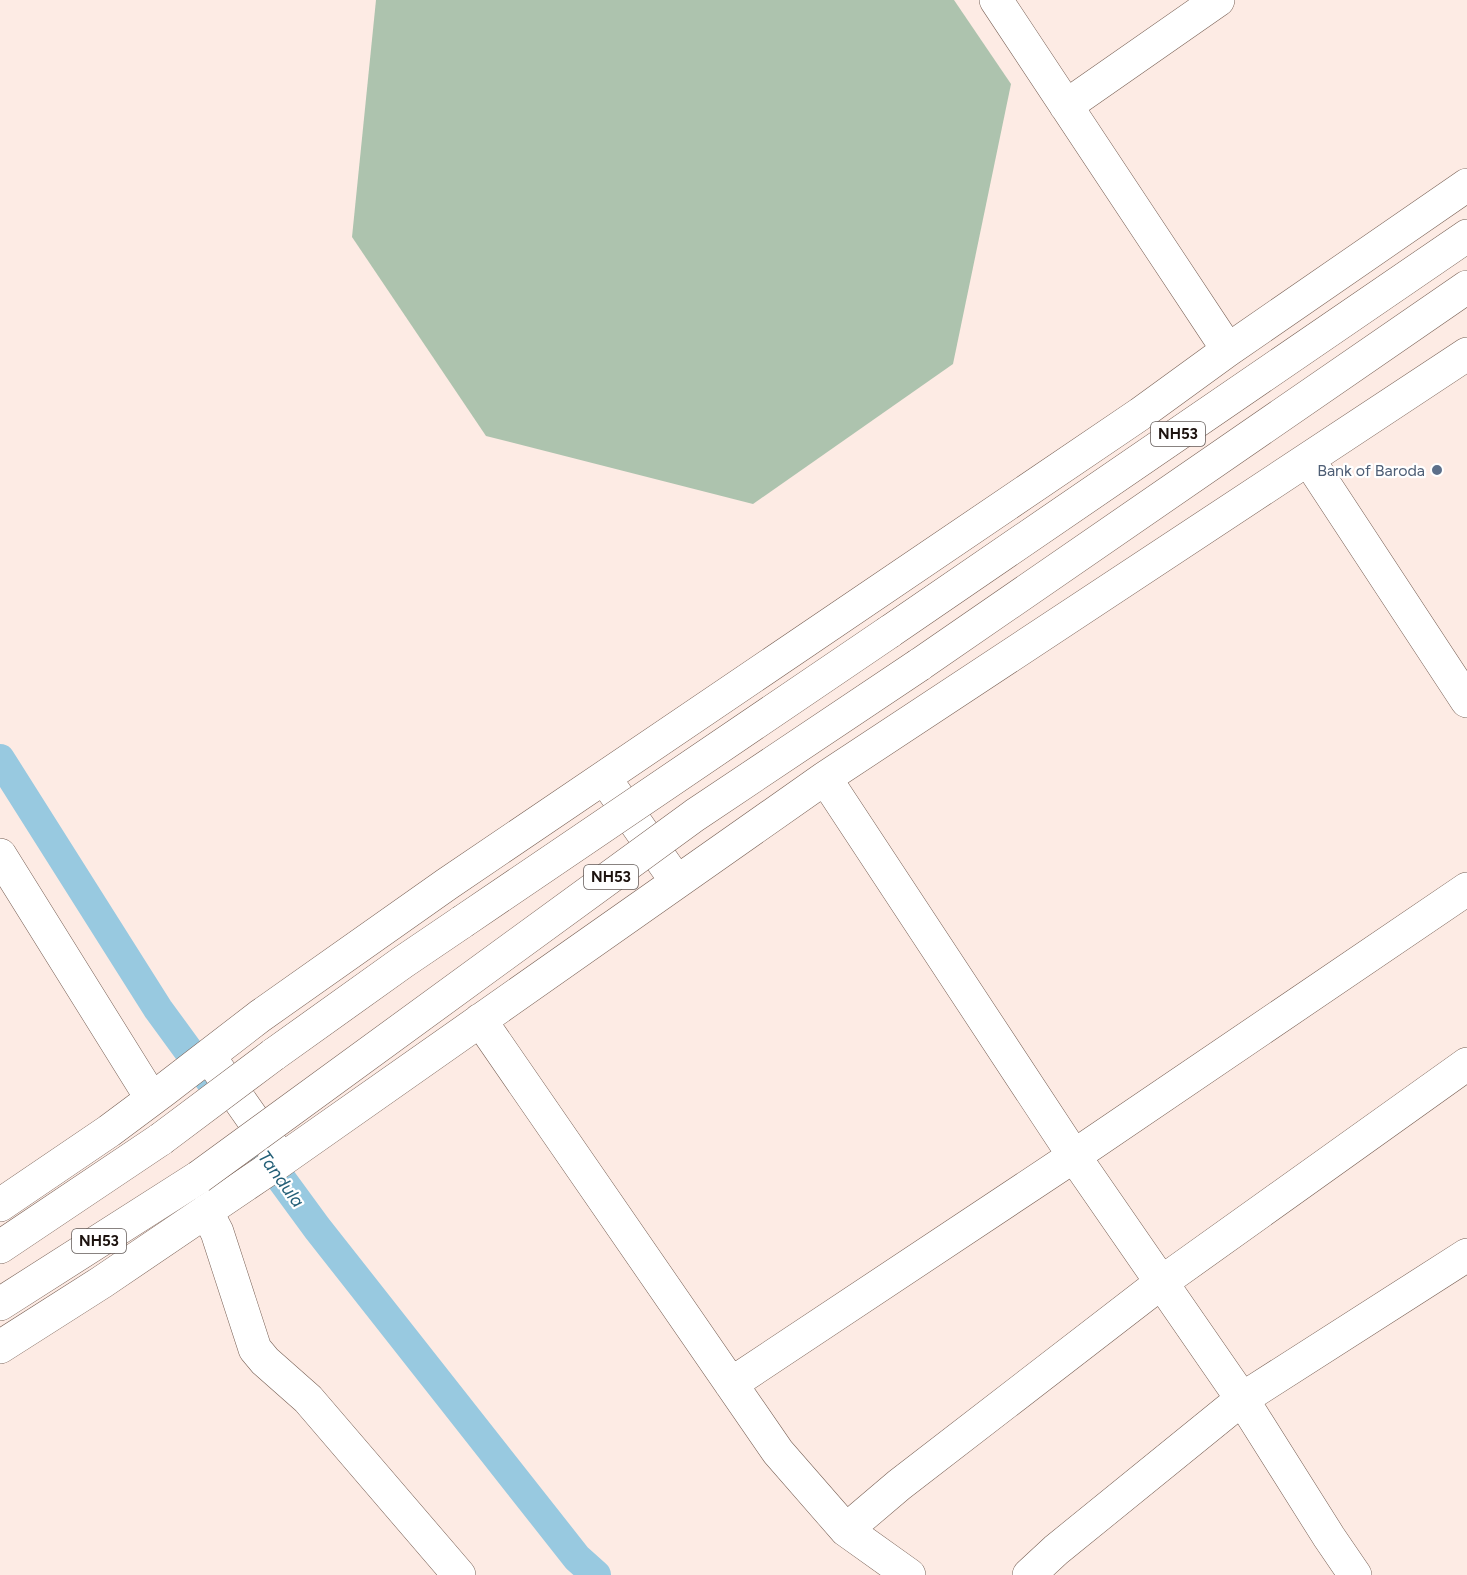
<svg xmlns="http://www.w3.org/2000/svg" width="1467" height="1575" font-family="Figtree,sans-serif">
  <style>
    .green { fill: #adc3ae }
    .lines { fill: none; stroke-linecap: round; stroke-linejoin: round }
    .canal { stroke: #98c9e0; stroke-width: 30 }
    .minor-casing { stroke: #786055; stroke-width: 34 }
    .highway-casing { stroke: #786055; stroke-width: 34 }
    .minor { stroke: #fff; stroke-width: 33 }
    .highway { stroke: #fff; stroke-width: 33 }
    .highway-bridge-casing { stroke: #786055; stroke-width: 34; stroke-linecap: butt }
    .highway-bridge { stroke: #fff; stroke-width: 33 }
    .service-dot { fill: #5c6f8a; stroke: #fff; stroke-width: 2 }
    .labels { text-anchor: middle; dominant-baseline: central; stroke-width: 4.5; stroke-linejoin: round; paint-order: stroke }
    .shield { fill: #fff; stroke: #615a57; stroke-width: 1.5 }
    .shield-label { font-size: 15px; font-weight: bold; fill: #1d130f }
    .service-label { font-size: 16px; fill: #4e5e75; stroke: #fff; text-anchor: end }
    .water-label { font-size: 18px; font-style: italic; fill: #235f77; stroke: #fff }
  </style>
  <rect width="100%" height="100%" fill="#fdebe4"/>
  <path class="green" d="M 376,0 L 954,0 L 1011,84 L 953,364 L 753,504 L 486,436 L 352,237 Z"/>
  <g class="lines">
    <path class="canal" d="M 0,759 L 158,1009 L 212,1083
      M 257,1146 L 317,1228 L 577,1558 L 596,1575"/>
    <g class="minor-casing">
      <path id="minor" d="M 996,0 L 1228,350
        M 1066,106 L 1218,0
        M 1308,459 L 1467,701
        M 825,778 L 1074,1156 L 1242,1399 L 1329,1537 L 1355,1575
        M 610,786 L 677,882
        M 0,855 L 152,1099
        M 480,1020 L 778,1452 L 846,1530 L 909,1575
        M 215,1065 L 278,1155
        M 0,1205 L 109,1131 L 164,1090 L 260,1016 L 447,884 L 1140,414 L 1228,350 L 1467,185
        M 206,1211 L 217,1232 L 255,1349 L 265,1361 L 308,1399 L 459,1575
        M 0,1347 L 102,1282 L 276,1164 L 825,778 L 1467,354
        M 731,1384 L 1074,1156 L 1467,889
        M 846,1530 L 899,1485 L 1162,1282 L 1467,1064
        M 1029,1575 L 1056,1550 L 1242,1399 L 1467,1255"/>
    </g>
    <g class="highway-casing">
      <path id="highway" d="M 889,632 L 1467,236
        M 919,665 L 1467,287
        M 273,1055 L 403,962 L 462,922
        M 0,1247 L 161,1139
        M 0,1304 L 199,1177"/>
    </g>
    <use href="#minor" class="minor"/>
    <use href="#highway" class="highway"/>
    <g class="highway-bridge-casing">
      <path id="highway-bridge" d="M 462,922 L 889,632
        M 161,1139 L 273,1055
        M 199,1177 L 695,815 L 919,665"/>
    </g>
    <use href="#highway-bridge" class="highway-bridge"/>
  </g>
  <circle class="service-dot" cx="1437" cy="470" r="6"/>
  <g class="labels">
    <g class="shield">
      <rect x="1151" y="422" width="54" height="24" rx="4.5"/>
      <rect x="584" y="865" width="54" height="24" rx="4.5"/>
      <rect x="72" y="1229" width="54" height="24" rx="4.5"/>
    </g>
    <g class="shield-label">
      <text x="1178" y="434">NH53</text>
      <text x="611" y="877">NH53</text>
      <text x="99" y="1241">NH53</text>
    </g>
    <g class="service-label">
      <text x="1425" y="470">Bank of Baroda</text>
    </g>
    <g class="water-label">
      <text transform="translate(281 1179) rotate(54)">Tandula</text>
    </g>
  </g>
</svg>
